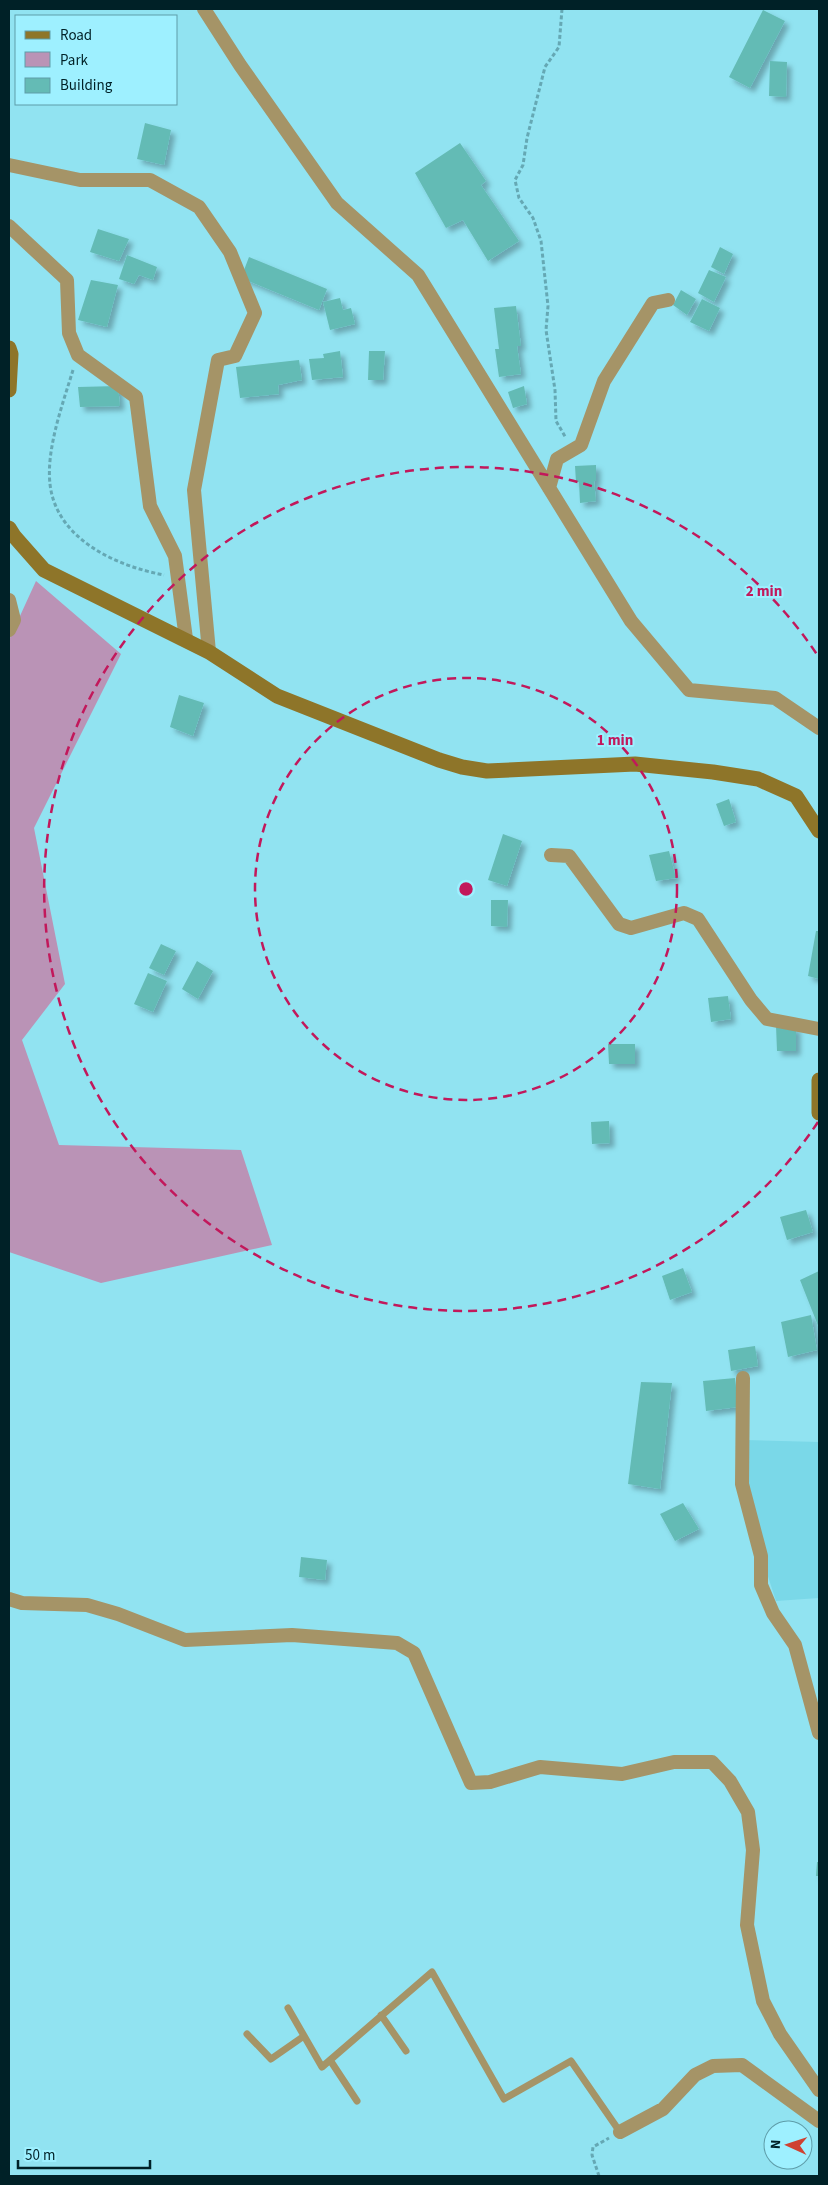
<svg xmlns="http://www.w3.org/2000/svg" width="828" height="2185" font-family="'Source Sans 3',sans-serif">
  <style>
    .built { fill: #7ad8e8 }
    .green { fill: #ba93b6 }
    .building { fill: #64bbb5; filter: url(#shadow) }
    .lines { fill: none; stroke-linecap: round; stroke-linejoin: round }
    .path { stroke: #65a8b4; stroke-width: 3; stroke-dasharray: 4 2.5; stroke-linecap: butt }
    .lane { stroke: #a59467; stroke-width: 7 }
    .street { stroke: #a59467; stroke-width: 14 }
    .secondary { stroke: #8e7529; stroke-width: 15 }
    .ring { fill: none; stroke: #c2185b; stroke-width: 2.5; stroke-dasharray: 9 6 }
    .centre { fill: #c2185b; stroke: #9ef0ff; stroke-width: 2.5 }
    .ring-label { font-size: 15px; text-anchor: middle; font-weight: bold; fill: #c2185b; stroke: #9ef0ff; stroke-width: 4; stroke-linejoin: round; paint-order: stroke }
  </style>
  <defs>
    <filter id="shadow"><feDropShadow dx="4.5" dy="4.5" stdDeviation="2.5" flood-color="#0004"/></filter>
  </defs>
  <rect width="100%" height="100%" fill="#91e3f1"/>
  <path class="built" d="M 744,1440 L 819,1442 L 819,1598 L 776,1601 L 749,1518 Z"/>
  <path class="green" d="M 36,581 L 121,654 L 34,828 L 65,984 L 22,1040 L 59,1145 L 241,1150 L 272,1245 L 101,1283 L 9,1252 L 9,640 Z"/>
  <path class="building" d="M 763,10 L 785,21 L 750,88 L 729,77 Z
    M 770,61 L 787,62 L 786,97 L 769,96 Z
    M 145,123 L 171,130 L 164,165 L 137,159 Z
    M 460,143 L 486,181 L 481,185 L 519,241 L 488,261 L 463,220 L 446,228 L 415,173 Z
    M 98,229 L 129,239 L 119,261 L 90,252 Z
    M 720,247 L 733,254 L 724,274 L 711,267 Z
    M 127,255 L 157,267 L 153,280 L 139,275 L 134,284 L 119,279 Z
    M 249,257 L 327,289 L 319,310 L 241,278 Z
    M 709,270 L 726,277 L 714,302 L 698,293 Z
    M 91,280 L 118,285 L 107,327 L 78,320 Z
    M 681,290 L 696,299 L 687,315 L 673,305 Z
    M 340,298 L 343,310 L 351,308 L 355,324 L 330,330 L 323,302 Z
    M 702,299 L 720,308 L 709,331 L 690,322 Z
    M 516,306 L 521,346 L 517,346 L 521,374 L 499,377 L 495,349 L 499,349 L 494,308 Z
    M 340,351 L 343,377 L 312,380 L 309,359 L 324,358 L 323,354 Z
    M 369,351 L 385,351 L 383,380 L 368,380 Z
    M 299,360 L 302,380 L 278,385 L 279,394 L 240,398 L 236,367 Z
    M 118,386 L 120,406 L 80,407 L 78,387 Z
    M 524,386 L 527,404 L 513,408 L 508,392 Z
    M 596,465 L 596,481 L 594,481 L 596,501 L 580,503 L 579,482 L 576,482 L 575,466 Z
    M 179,695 L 204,703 L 193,736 L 170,727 Z
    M 729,799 L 736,822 L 724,826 L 716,804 Z
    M 503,834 L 522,841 L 507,886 L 488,880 Z
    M 669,851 L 676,878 L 656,881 L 649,855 Z
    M 491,900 L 508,900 L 507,927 L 491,926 Z
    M 816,931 L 819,931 L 819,979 L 808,976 Z
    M 161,944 L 176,951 L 164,975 L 149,968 Z
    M 197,961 L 213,971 L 198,999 L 182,989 Z
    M 148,973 L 167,981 L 153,1012 L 134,1004 Z
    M 728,996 L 731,1019 L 711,1022 L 708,998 Z
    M 776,1026 L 796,1027 L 796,1051 L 777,1051 Z
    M 608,1044 L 635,1044 L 635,1064 L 609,1064 Z
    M 609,1121 L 610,1143 L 592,1144 L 591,1122 Z
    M 806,1210 L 813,1232 L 787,1240 L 780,1217 Z
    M 683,1268 L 692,1292 L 670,1300 L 662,1276 Z
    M 819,1271 L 819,1328 L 800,1280 Z
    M 811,1315 L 817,1350 L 788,1357 L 781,1322 Z
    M 755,1346 L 758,1366 L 731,1371 L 728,1350 Z
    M 735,1378 L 738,1407 L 706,1411 L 703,1381 Z
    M 641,1382 L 672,1383 L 660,1489 L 628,1484 Z
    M 683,1503 L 699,1529 L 675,1541 L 660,1514 Z
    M 301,1557 L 327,1560 L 325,1580 L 299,1577 Z
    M 817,1862 L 819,1862 L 819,1876 L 816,1876 Z"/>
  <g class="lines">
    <path class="path" d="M 562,9 L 559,47 L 545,67 L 527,138 L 523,165 L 515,180 L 519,198 L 533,218 L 541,241 L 548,306 L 546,330 L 555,390 L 556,421 L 566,438
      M 73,370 C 63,403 46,449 50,484 C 56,539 116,566 164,575
      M 599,2176 L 592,2155 L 593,2147 L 609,2138"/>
    <path class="lane" d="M 288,2008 L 322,2067 L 432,1972 L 504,2099 L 571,2061 L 620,2132
      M 381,2015 L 406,2051
      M 247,2034 L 271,2059 L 304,2036
      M 330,2060 L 357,2101"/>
    <path class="street" d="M 204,9 L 240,65 L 337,203 L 418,275 L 631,621 L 689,690 L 775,698 L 819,728
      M 9,165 L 80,180 L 150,180 L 199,207 L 230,252 L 255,313 L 235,356 L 218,360 L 194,490 L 209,652
      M 9,226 L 67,280 L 69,333 L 78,355 L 136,397 L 150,506 L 175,556 L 186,639
      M 549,488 L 557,459 L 581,445 L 604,381 L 653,303 L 668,300
      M 9,600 L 14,620 L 9,630
      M 551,855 L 569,856 L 619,924 L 631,928 L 684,913 L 698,919 L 751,1000 L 767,1019 L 819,1029
      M 743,1378 L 742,1484 L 761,1556 L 761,1585 L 773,1613 L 795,1645 L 819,1733
      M 9,1599 L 22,1603 L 87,1605 L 118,1614 L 185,1640 L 292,1635 L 397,1643 L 414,1653 L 471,1783 L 490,1782 L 540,1767 L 622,1774 L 674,1762 L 712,1762 L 730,1781 L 748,1812 L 753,1850 L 747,1925 L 763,2001 L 780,2034 L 819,2090
      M 620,2132 L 663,2109 L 695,2075 L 713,2066 L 742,2065 L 819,2121"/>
    <path class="secondary" d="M 9,348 L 11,354 L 9,390
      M 9,528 L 14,536 L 44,570 L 209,652 L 277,696 L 439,760 L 462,767 L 487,771 L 635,764 L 713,772 L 758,779 L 796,796 L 819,831
      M 819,1080 L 819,1113"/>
  </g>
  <g class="ring">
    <circle cx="466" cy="889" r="211"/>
    <path d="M818 1122A422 422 0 1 1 818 656"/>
  </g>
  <circle cx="466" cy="889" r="8" class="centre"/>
  <g class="ring-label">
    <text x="764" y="596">2 min</text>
    <text x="615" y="745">1 min</text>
  </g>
  <rect width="828" height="2185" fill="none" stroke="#002127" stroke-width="20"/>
  <rect x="15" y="15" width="162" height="90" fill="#9ef0ff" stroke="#5f9da9"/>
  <rect x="25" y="31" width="25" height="8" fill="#8e7529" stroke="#5f9da9"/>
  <text x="60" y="40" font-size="15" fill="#002127">Road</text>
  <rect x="25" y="52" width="25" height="15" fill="#ba93b6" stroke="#5f9da9"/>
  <text x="60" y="65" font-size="15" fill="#002127">Park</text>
  <rect x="25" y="78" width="25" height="15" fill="#64bbb5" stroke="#5f9da9"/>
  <text x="60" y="90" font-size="15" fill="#002127">Building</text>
  <g transform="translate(788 2145) rotate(273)"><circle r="24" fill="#9ef0ff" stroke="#5f9da9"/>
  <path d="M0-4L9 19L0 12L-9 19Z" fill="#cf4232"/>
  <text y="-8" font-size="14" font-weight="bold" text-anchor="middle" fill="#002127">N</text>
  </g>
  <path d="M18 2160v8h132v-8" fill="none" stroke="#002127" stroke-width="2.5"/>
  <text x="25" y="2160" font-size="15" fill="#002127" stroke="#9ef0ff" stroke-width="4" paint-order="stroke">50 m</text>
</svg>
